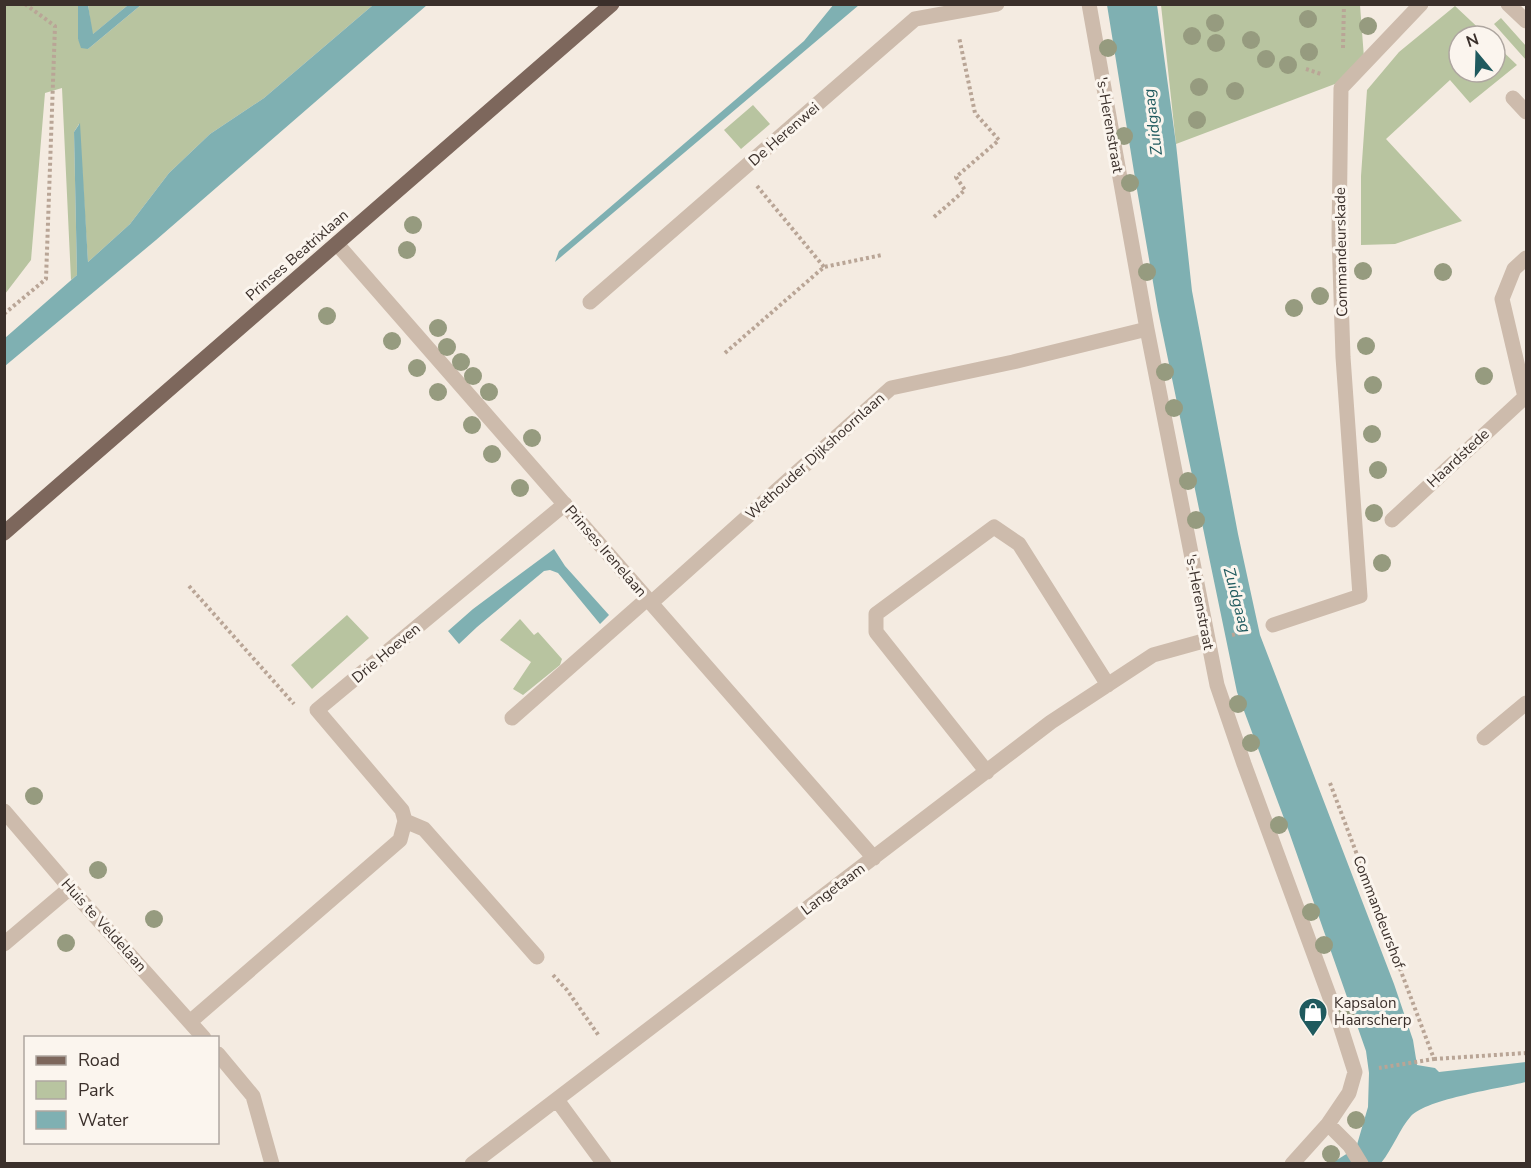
<svg xmlns="http://www.w3.org/2000/svg" width="1531" height="1168" font-family="'Nunito Sans',sans-serif">
  <style>
    .green { fill: #b8c4a0 }
    .water { fill: #7fb0b2 }
    .lines { fill: none; stroke-linecap: round; stroke-linejoin: round }
    .path { stroke: #b9a596; stroke-width: 4; stroke-dasharray: 3 3; stroke-linecap: butt }
    .minor { stroke: #cdbbac; stroke-width: 15 }
    .major { stroke: #7d675c; stroke-width: 15 }
    .tree { fill: #969b7f }
    .labels { text-anchor: middle; dominant-baseline: central; stroke-width: 6; stroke-linejoin: round; paint-order: stroke }
    .street-label { font-size: 15px; fill: #3b302b; stroke: #fbf5ee }
    .poi-label { font-size: 15px; fill: #3b302b; stroke: #fbf5ee; text-anchor: start }
    .water-label { font-size: 16px; font-style: italic; fill: #1f5a5e; stroke: #fbf5ee }
  </style>
  <rect width="100%" height="100%" fill="#f4ebe1"/>
  <path class="green" d="M 88,4 L 128,5 L 92,35 Z
    M 5,5 L 78,5 L 78,39 L 88,49 L 141,5 L 373,5 L 264,98 L 210,134 L 169,173 L 130,224 L 88,262 L 79,124 L 74,132 L 77,275 L 71,280 L 62,88 L 45,93 L 31,260 L 5,294 Z
    M 1161,5 L 1360,5 L 1364,58 L 1356,76 L 1176,144 Z
    M 1455,6 L 1487,36 L 1459,36 L 1459,72 L 1495,72 L 1495,44 L 1517,65 L 1470,103 L 1450,80 L 1386,139 L 1462,221 L 1395,244 L 1361,245 L 1361,176 L 1367,90 L 1399,52 Z
    M 1501,18 L 1526,46 L 1526,60 L 1494,24 Z
    M 753,105 L 770,124 L 741,149 L 724,130 Z
    M 347,615 L 369,638 L 312,689 L 291,665 Z
    M 520,619 L 534,635 L 538,632 L 562,659 L 560,665 L 523,695 L 513,689 L 531,662 L 500,640 Z"/>
  <path class="water" d="M 834,4 L 859,5 L 555,262 L 559,251 L 804,41 Z
    M 78,5 L 88,5 L 93,34 L 128,5 L 141,5 L 88,49 L 81,48 L 78,39 Z
    M 373,5 L 427,5 L 156,240 L 5,366 L 5,338 L 77,275 L 74,132 L 80,123 L 88,262 L 130,224 L 169,173 L 210,134 L 264,98 Z
    M 1107,5 L 1157,5 L 1176,144 L 1192,291 L 1238,534 L 1260,635 L 1394,984 L 1413,1040 L 1417,1065 L 1435,1068 L 1439,1072 L 1526,1062 L 1526,1082 C 1501,1088 1427,1099 1411,1116 C 1400,1128 1392,1150 1381,1163 L 1332,1163 L 1356,1148 L 1368,1107 L 1369,1073 L 1366,1051 L 1288,829 L 1237,692 L 1158,311 L 1135,178 Z
    M 554,549 L 565,566 L 609,615 L 600,624 L 558,573 L 550,570 L 544,571 L 477,627 L 459,644 L 448,631 L 473,609 Z"/>
  <g class="lines">
    <path class="path" d="M 1343,48 L 1344,4
      M 1306,69 L 1321,74
      M 757,186 L 824,267
      M 934,217 L 965,190 L 956,177 L 999,140 L 975,113 L 959,37
      M 4,314 L 46,279 L 55,26 L 25,4
      M 725,353 L 824,267 L 882,255
      M 189,586 L 294,704
      M 1232,635 L 1251,631
      M 1330,783 L 1434,1059 L 1379,1068
      M 553,975 L 567,990 L 599,1036
      M 1434,1059 L 1526,1053"/>
    <path class="minor" d="M 1089,4 L 1147,329 L 1217,685 L 1244,764 L 1340,1025 L 1355,1072 L 1349,1093 L 1328,1124 L 1292,1164
      M 1508,4 L 1526,21
      M 1513,98 L 1526,112
      M 337,244 L 874,858
      M 590,302 L 915,19 L 997,4
      M 1392,520 L 1525,397 L 1502,299 L 1514,269 L 1526,258
      M 651,603 L 891,388 L 1013,362 L 1147,329
      M 1273,625 L 1360,596 L 1343,357 L 1339,235 L 1341,88 L 1421,4
      M 512,718 L 647,599
      M 1484,738 L 1526,703
      M 987,772 L 876,632 L 876,614 L 994,527 L 1019,544 L 1108,685
      M 4,811 L 70,888 L 204,1038
      M 405,821 L 424,829 L 537,957
      M 4,944 L 70,888
      M 191,1021 L 400,840 L 405,821 L 402,810 L 317,710 L 565,504
      M 218,1054 L 253,1096 L 272,1164
      M 557,1100 L 604,1164
      M 1328,1124 L 1350,1146 L 1361,1164
      M 472,1164 L 1051,722 L 1153,655 L 1207,640"/>
    <path class="major" d="M 4,533 L 612,4"/>
  </g>
  <g class="tree">
    <circle cx="1308" cy="19" r="9"/>
    <circle cx="1215" cy="23" r="9"/>
    <circle cx="1368" cy="26" r="9"/>
    <circle cx="1192" cy="36" r="9"/>
    <circle cx="1251" cy="40" r="9"/>
    <circle cx="1216" cy="43" r="9"/>
    <circle cx="1108" cy="48" r="9"/>
    <circle cx="1309" cy="52" r="9"/>
    <circle cx="1266" cy="59" r="9"/>
    <circle cx="1288" cy="65" r="9"/>
    <circle cx="1199" cy="87" r="9"/>
    <circle cx="1235" cy="91" r="9"/>
    <circle cx="1197" cy="120" r="9"/>
    <circle cx="1124" cy="136" r="9"/>
    <circle cx="1130" cy="183" r="9"/>
    <circle cx="413" cy="225" r="9"/>
    <circle cx="407" cy="250" r="9"/>
    <circle cx="1363" cy="271" r="9"/>
    <circle cx="1147" cy="272" r="9"/>
    <circle cx="1443" cy="272" r="9"/>
    <circle cx="1320" cy="296" r="9"/>
    <circle cx="1294" cy="308" r="9"/>
    <circle cx="327" cy="316" r="9"/>
    <circle cx="438" cy="328" r="9"/>
    <circle cx="392" cy="341" r="9"/>
    <circle cx="1366" cy="346" r="9"/>
    <circle cx="447" cy="347" r="9"/>
    <circle cx="461" cy="362" r="9"/>
    <circle cx="417" cy="368" r="9"/>
    <circle cx="1165" cy="372" r="9"/>
    <circle cx="473" cy="376" r="9"/>
    <circle cx="1484" cy="376" r="9"/>
    <circle cx="1373" cy="385" r="9"/>
    <circle cx="438" cy="392" r="9"/>
    <circle cx="489" cy="392" r="9"/>
    <circle cx="1174" cy="408" r="9"/>
    <circle cx="472" cy="425" r="9"/>
    <circle cx="1372" cy="434" r="9"/>
    <circle cx="532" cy="438" r="9"/>
    <circle cx="492" cy="454" r="9"/>
    <circle cx="1378" cy="470" r="9"/>
    <circle cx="1188" cy="481" r="9"/>
    <circle cx="520" cy="488" r="9"/>
    <circle cx="1374" cy="513" r="9"/>
    <circle cx="1196" cy="520" r="9"/>
    <circle cx="1382" cy="563" r="9"/>
    <circle cx="1238" cy="704" r="9"/>
    <circle cx="1251" cy="743" r="9"/>
    <circle cx="34" cy="796" r="9"/>
    <circle cx="1279" cy="825" r="9"/>
    <circle cx="98" cy="870" r="9"/>
    <circle cx="1311" cy="912" r="9"/>
    <circle cx="154" cy="919" r="9"/>
    <circle cx="66" cy="943" r="9"/>
    <circle cx="1324" cy="945" r="9"/>
    <circle cx="1346" cy="1016" r="9"/>
    <circle cx="1356" cy="1120" r="9"/>
    <circle cx="1331" cy="1154" r="9"/>
  </g>
  <defs>
    <g id="shop-pin" transform="scale(1.5)"><path d="M0 17L-7.5 6A9.5 9.5 0 1 1 7.5 6Z" fill="#1f5a5e" stroke="#fbf5ee"/><path d="M-5-2.5h2.3a2.7 3.5 0 0 1 5.4 0H5L5.5 6h-11ZM-1.5-2.5h3a1.5 2.3 0 0 0-3 0Z" fill="#fff"/></g>
  </defs>
  <g fill-rule="evenodd">
    <use href="#shop-pin" x="1313" y="1012"/>
  </g>
  <g class="labels">
    <g class="street-label">
      <text transform="translate(1110 125) rotate(80)">'s-Herenstraat</text>
      <text transform="translate(784 134) rotate(-41)">De Herenwei</text>
      <text transform="translate(1341 252) rotate(-91)">Commandeurskade</text>
      <text transform="translate(297 255) rotate(-41)">Prinses Beatrixlaan</text>
      <text transform="translate(815 456) rotate(-42)">Wethouder Dijkshoornlaan</text>
      <text transform="translate(1458 458) rotate(-43)">Haardstede</text>
      <text transform="translate(606 551) rotate(49)">Prinses Irenelaan</text>
      <text transform="translate(1200 602) rotate(79)">'s-Herenstraat</text>
      <text transform="translate(386 653) rotate(-40)">Drie Hoeven</text>
      <text transform="translate(833 889) rotate(-37)">Langetaam</text>
      <text transform="translate(1379 912) rotate(69)">Commandeurshof</text>
      <text transform="translate(104 925) rotate(48)">Huis te Veldelaan</text>
    </g>
    <g class="poi-label">
      <text x="1334" y="1003">Kapsalon<tspan x="1334" dy="17">Haarscherp</tspan></text>
    </g>
    <g class="water-label">
      <text transform="translate(1153 122) rotate(-97)">Zuidgaag</text>
      <text transform="translate(1237 600) rotate(75)">Zuidgaag</text>
    </g>
  </g>
  <rect width="1531" height="1168" fill="none" stroke="#3b302b" stroke-width="12"/>
  <rect x="24" y="1036" width="195" height="108" fill="#fbf5ee" stroke="#aea6a0" stroke-width="1.5"/>
  <rect x="36" y="1056" width="30" height="9" fill="#7d675c" stroke="#aea6a0" stroke-width="1.5"/>
  <text x="78" y="1066" font-size="18" fill="#3b302b">Road</text>
  <rect x="36" y="1081" width="30" height="18" fill="#b8c4a0" stroke="#aea6a0" stroke-width="1.5"/>
  <text x="78" y="1096" font-size="18" fill="#3b302b">Park</text>
  <rect x="36" y="1111" width="30" height="18" fill="#7fb0b2" stroke="#aea6a0" stroke-width="1.5"/>
  <text x="78" y="1126" font-size="18" fill="#3b302b">Water</text>
  <g transform="translate(1477 54) rotate(341)"><circle r="28" fill="#fbf5ee" stroke="#aea6a0" stroke-width="1.5"/>
  <path d="M0-4.5L10 22L0 15L-10 22Z" fill="#1f5a5e"/>
  <text y="-9" font-size="16" font-weight="bold" text-anchor="middle" fill="#3b302b">N</text>
  </g>
</svg>
